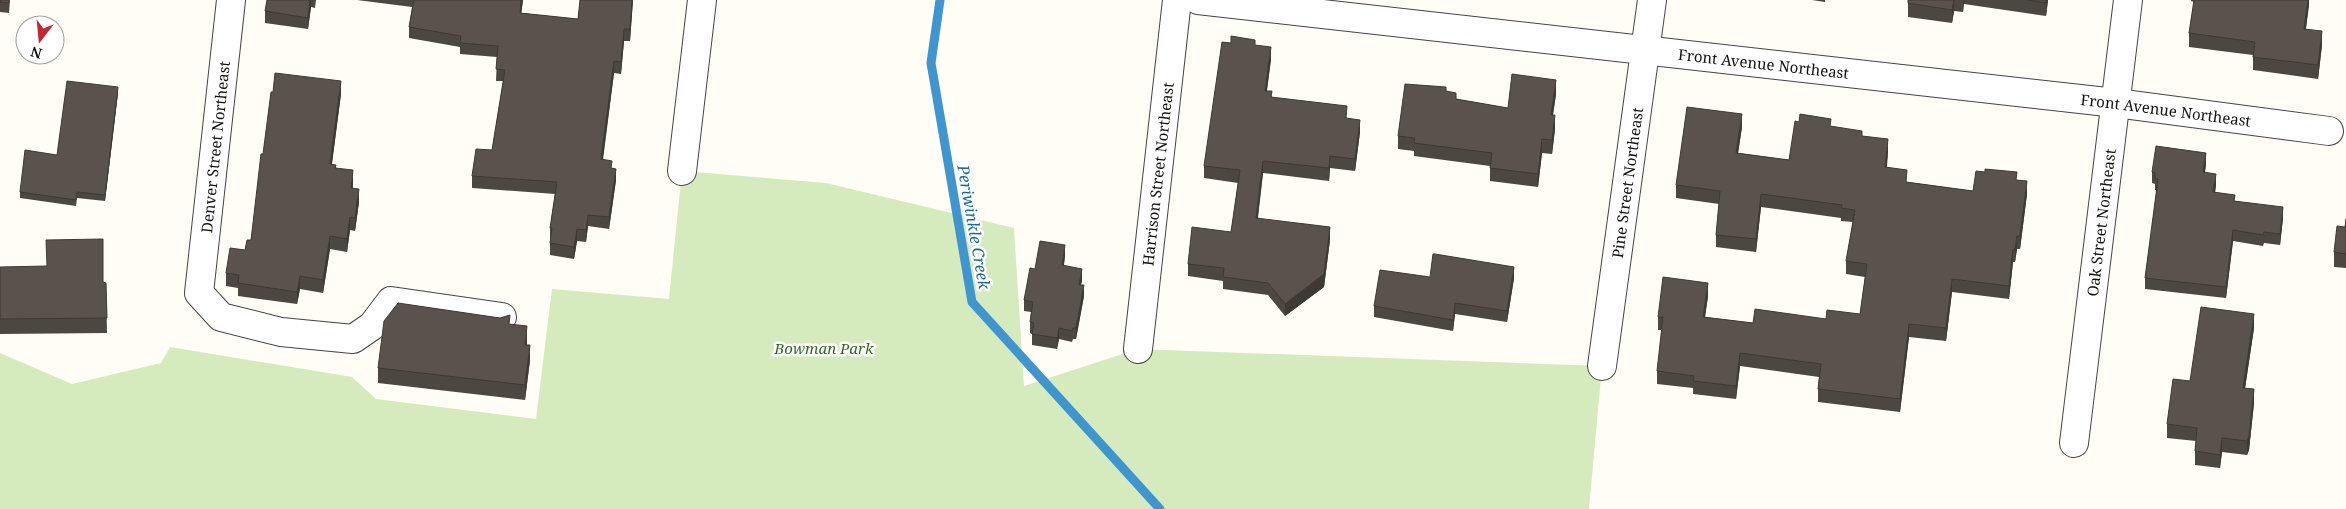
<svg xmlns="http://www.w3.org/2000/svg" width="2346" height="509" font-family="'Noto Serif',serif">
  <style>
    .green { fill: #d5ebbd }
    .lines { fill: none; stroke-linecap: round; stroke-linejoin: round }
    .stream { stroke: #3f96cf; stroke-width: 9 }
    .minor-casing { stroke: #444; stroke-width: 30 }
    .minor { stroke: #fff; stroke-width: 28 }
    .wall { fill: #4d4742 }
    .shaded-wall { fill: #3f3936 }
    .building { fill: #5a524d; stroke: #3f3936 }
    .labels { text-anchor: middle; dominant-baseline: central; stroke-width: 5; stroke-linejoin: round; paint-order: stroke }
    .street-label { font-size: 15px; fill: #111; stroke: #fff }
    .park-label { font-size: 15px; font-style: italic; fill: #2f6b1f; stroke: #fff }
    .water-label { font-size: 16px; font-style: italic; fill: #1768a6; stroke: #fff }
  </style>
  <rect width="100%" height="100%" fill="#fffdf5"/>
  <path class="green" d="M 682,171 L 826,183 L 1014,228 L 1024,386 L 1138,349 L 1602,366 L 1589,509 L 0,509 L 0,353 L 72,384 L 161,363 L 170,347 L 352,377 L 376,399 L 536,419 L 552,289 L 669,299 Z"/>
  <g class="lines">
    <path class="stream" d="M 940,0 L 931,63 L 972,302 L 1160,509"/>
    <g class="minor-casing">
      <g id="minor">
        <path d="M 231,0 L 199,293 L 221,317 L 281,332 L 353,339 L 372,326 L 391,301 L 502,317"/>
        <path id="s1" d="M 1198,0 L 2116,103 L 2329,131"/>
        <path d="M 682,171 L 702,0"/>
        <path id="s2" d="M 1138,349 L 1177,0"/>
        <path id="s3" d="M 1602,366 L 1652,0"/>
        <path id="s4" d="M 2074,443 L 2128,0"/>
      </g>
    </g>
    <use href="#minor" class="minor"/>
  </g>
  <path class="wall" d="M 0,0 L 10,0 L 9,13 L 0,12 Z
    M 267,0 L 316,0 L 315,8 L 311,7 L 308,29 L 265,23 L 265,11 Z
    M 357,0 L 523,0 L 521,13 L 578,19 L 580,0 L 633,0 L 630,41 L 624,41 L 621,74 L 614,73 L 603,160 L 612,168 L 616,180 L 609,229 L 588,226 L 586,242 L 577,241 L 574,259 L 550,255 L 550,228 L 555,194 L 472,188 L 472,176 L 492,150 L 503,81 L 496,81 L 497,57 L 460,54 L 460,47 L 409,38 L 409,27 L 412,7 Z
    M 1812,0 L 1825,0 L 1825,2 Z
    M 1908,0 L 2048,0 L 2046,16 L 1964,4 L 1963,12 L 1954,11 L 1952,23 L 1908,17 Z
    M 2191,0 L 2309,0 L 2306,29 L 2322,45 L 2318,79 L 2253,70 L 2253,55 L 2189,47 L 2189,33 L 2194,2 L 2191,1 Z
    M 1231,43 L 1255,45 L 1271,59 L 1267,91 L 1272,97 L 1347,119 L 1360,132 L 1355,171 L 1330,168 L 1329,181 L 1263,173 L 1258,218 L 1330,240 L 1324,287 L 1285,316 L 1268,295 L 1223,289 L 1223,281 L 1188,276 L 1188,264 L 1231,232 L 1238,183 L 1204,178 L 1204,166 Z
    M 1446,91 L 1456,99 L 1508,108 L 1556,94 L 1553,115 L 1555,129 L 1552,154 L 1542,153 L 1538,187 L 1490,181 L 1490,166 L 1414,156 L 1414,151 L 1398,149 L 1398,136 Z
    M 273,92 L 341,94 L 332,164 L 353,183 L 353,188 L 359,202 L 355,231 L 350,230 L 347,252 L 330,249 L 323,293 L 300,289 L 297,304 L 238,296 L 238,288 L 226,286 L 226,273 L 245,250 L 251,240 Z
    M 118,93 L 105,201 L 77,198 L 76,206 L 20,198 L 20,192 Z
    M 1742,127 L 1738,153 L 1789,160 L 1831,127 L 1862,136 L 1888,152 L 1887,167 L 1907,182 L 1973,191 L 2017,180 L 2027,194 L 2020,249 L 2017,249 L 2015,262 L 2013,262 L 2009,299 L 1952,292 L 1946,341 L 1909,337 L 1900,412 L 1818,402 L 1818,389 L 1819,377 L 1740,366 L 1736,399 L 1693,394 L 1693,388 L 1657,384 L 1657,371 L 1662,330 L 1658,330 L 1658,317 L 1708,296 L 1705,317 L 1753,323 L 1826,319 L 1860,314 L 1865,277 L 1846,274 L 1846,261 L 1853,222 L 1841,221 L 1841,218 L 1761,207 L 1756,252 L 1716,247 L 1716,235 L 1719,204 L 1676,198 L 1676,185 Z
    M 2206,164 L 2205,173 L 2216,185 L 2215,193 L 2235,201 L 2283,218 L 2280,245 L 2264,243 L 2263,246 L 2233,241 L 2226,298 L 2145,289 L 2145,278 L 2157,190 L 2155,190 L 2155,184 L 2152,183 L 2152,172 Z
    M 2346,219 L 2346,268 L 2334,267 L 2334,252 L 2345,227 Z
    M 1065,256 L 1064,265 L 1082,280 L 1081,285 L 1084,296 L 1076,339 L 1073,339 L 1072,342 L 1059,339 L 1057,349 L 1032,345 L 1032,334 L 1030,333 L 1030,322 L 1031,312 L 1024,311 L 1024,300 L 1035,269 Z
    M 0,267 L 106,283 L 107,333 L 0,334 Z
    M 1430,277 L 1514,278 L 1507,322 L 1455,314 L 1453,331 L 1374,317 L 1374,306 Z
    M 510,324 L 527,341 L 527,345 L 530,360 L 525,400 L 378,383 L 378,368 Z
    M 2254,328 L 2245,388 L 2254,403 L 2249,450 L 2247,455 L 2222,452 L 2220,468 L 2195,465 L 2195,451 L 2196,441 L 2167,438 L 2167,424 L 2190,381 Z"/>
  <path class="shaded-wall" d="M 310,0 L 311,0 L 311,7 L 308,29 L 308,18 Z
    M 521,0 L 523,0 L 520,25 L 520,13 Z
    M 632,0 L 633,0 L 630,41 L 630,29 Z
    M 1954,0 L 1954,11 L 1952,23 L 1952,10 Z
    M 1963,0 L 1964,0 L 1963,12 Z
    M 2046,0 L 2048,0 L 2046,16 Z
    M 2308,0 L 2309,0 L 2309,6 L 2304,42 L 2304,29 Z
    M 624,29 L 624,41 L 621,74 L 621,62 Z
    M 2322,31 L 2322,45 L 2318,79 L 2318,65 Z
    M 1271,47 L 1271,59 L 1265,103 L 1265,91 Z
    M 614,61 L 614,73 L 601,171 L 601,159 Z
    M 1556,80 L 1556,94 L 1551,128 L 1551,115 Z
    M 341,81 L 341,94 L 330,177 L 330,164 Z
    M 118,87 L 118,93 L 105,201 L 105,195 Z
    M 1742,114 L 1742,127 L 1736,166 L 1736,153 Z
    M 1555,115 L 1555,129 L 1552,154 L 1552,140 Z
    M 1360,120 L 1360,132 L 1355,171 L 1355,159 Z
    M 1542,139 L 1542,153 L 1538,187 L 1538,174 Z
    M 1888,139 L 1888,152 L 1885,180 L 1885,167 Z
    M 2206,153 L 2206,164 L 2203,183 L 2203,172 Z
    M 1330,156 L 1330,168 L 1329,181 L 1329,168 Z
    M 1263,161 L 1263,173 L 1256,230 L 1256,218 Z
    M 616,169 L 616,180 L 609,229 L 609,217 Z
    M 353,170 L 353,183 L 351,201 L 351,188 Z
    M 2216,174 L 2216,185 L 2213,204 L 2213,192 Z
    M 2027,181 L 2027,194 L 2020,249 L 2020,236 Z
    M 359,189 L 359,202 L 355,231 L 355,218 Z
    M 1761,194 L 1761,207 L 1756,252 L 1756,239 Z
    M 2283,207 L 2283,218 L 2280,245 L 2280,234 Z
    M 588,215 L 588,226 L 586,242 L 586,230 Z
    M 350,217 L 350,230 L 347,252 L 347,239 Z
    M 1330,227 L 1330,240 L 1324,287 L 1285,316 L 1285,304 Z
    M 577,229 L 577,241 L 574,259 L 574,247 Z
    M 2233,230 L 2233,241 L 2226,298 L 2226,287 Z
    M 330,236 L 330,249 L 323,293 L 323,280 Z
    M 2017,236 L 2017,249 L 2015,262 L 2015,249 Z
    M 1065,245 L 1065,256 L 1062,276 L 1062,265 Z
    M 2013,249 L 2013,262 L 2009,299 L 2009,286 Z
    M 1514,267 L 1514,278 L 1507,322 L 1507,311 Z
    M 1082,269 L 1082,280 L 1079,296 L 1079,285 Z
    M 300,276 L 300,289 L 297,304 L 297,292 Z
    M 1952,279 L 1952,292 L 1946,341 L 1946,328 Z
    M 1708,283 L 1708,296 L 1703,330 L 1703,317 Z
    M 1084,285 L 1084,296 L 1076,339 L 1076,328 Z
    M 1455,303 L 1455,314 L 1453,331 L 1453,320 Z
    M 2254,314 L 2254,328 L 2243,402 L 2243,388 Z
    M 1909,324 L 1909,337 L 1900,412 L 1900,399 Z
    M 527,326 L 527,341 L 525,359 L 525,345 Z
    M 1059,328 L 1059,339 L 1057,349 L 1057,338 Z
    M 530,345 L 530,360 L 525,400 L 525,385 Z
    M 1740,353 L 1740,366 L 1736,399 L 1736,386 Z
    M 2254,389 L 2254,403 L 2249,450 L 2247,455 L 2247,441 Z
    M 2222,438 L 2222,452 L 2220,468 L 2220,455 Z"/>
  <path class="building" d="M 0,0 L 9,0 L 9,3 L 0,2 Z
    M 267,0 L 310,0 L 308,18 L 265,11 Z
    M 414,0 L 521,0 L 520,13 L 578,19 L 580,0 L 632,0 L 630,29 L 624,29 L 621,62 L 614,61 L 601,159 L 612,161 L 611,168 L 616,169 L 609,217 L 588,215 L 586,230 L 577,229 L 574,247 L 550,243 L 552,228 L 550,228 L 557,182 L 472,176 L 476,149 L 492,150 L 505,70 L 496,69 L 498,46 L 460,43 L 461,36 L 409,27 Z
    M 1908,0 L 1954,0 L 1952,10 L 1908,3 Z
    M 2028,0 L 2046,0 L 2046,3 Z
    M 2194,0 L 2308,0 L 2304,29 L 2322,31 L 2318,65 L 2253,57 L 2255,42 L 2189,33 Z
    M 1231,36 L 1255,40 L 1255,45 L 1271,47 L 1265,91 L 1272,91 L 1271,97 L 1347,106 L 1346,118 L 1360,120 L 1355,159 L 1330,156 L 1329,168 L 1263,161 L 1256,218 L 1330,227 L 1324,274 L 1285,304 L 1268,283 L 1223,277 L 1224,268 L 1188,264 L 1192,227 L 1231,232 L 1240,170 L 1204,166 L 1222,42 L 1231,43 Z
    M 275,73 L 341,81 L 330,164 L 336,165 L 335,168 L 353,170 L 351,188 L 359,189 L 355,218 L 350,217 L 347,239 L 330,236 L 323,280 L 300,276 L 297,292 L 238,283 L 239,275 L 226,273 L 230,248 L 245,250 L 247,240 L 251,240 L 261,154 L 263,154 L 271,92 L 273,92 Z
    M 1512,74 L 1556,80 L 1551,115 L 1555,115 L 1552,140 L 1542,139 L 1538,174 L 1490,168 L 1492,153 L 1414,143 L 1415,138 L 1398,136 L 1405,84 L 1446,87 L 1446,91 L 1456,93 L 1456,99 L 1508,108 Z
    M 67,81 L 118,87 L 105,195 L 77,192 L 76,200 L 20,192 L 25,150 L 57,155 Z
    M 1687,107 L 1742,114 L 1736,153 L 1789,160 L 1795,121 L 1799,122 L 1800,114 L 1831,119 L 1830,126 L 1862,131 L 1862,136 L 1888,139 L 1885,167 L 1907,170 L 1906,182 L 1973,191 L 1976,171 L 1985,172 L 1985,169 L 2017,172 L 2016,180 L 2027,181 L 2020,236 L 2017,236 L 2015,249 L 2013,249 L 2009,286 L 1952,279 L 1946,328 L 1909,324 L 1900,399 L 1818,389 L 1821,364 L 1740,353 L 1736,386 L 1693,381 L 1694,376 L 1657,371 L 1663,317 L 1658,317 L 1663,277 L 1708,283 L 1703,317 L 1753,323 L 1755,309 L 1826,319 L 1827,310 L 1860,314 L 1867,264 L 1846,261 L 1855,210 L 1841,208 L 1842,205 L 1761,194 L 1756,239 L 1716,235 L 1720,191 L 1676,185 Z
    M 2156,146 L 2206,153 L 2203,172 L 2216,174 L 2213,192 L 2235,195 L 2234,201 L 2283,207 L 2280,234 L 2264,232 L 2263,235 L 2233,230 L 2226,287 L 2145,278 L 2158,179 L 2155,179 L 2155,173 L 2152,172 Z
    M 2346,219 L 2346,254 L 2334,252 L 2337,226 L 2345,227 Z
    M 103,239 L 103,282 L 106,283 L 107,318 L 0,319 L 0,267 L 47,266 L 46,240 Z
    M 1040,241 L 1065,245 L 1062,265 L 1082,269 L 1079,285 L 1084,285 L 1076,328 L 1073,328 L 1072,331 L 1059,328 L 1057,338 L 1032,334 L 1034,323 L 1030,322 L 1033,302 L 1024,300 L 1030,268 L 1035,269 Z
    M 1433,254 L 1435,254 L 1514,267 L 1507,311 L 1455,303 L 1453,320 L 1374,306 L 1380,270 L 1430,277 Z
    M 398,303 L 500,318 L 510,315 L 509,324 L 527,326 L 525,345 L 530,345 L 525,385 L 378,368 L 384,321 Z
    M 2201,307 L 2254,314 L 2243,388 L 2254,389 L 2249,436 L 2247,441 L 2222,438 L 2220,455 L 2195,451 L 2197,428 L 2167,424 L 2173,379 L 2190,381 Z"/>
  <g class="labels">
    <g class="street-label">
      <text stroke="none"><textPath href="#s1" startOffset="569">Front Avenue Northeast</textPath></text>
      <text stroke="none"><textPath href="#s1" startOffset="974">Front Avenue Northeast</textPath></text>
      <text transform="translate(215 147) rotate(-84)">Denver Street Northeast</text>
      <text stroke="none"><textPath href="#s2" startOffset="176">Harrison Street Northeast</textPath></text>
      <text stroke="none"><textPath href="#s3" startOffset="185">Pine Street Northeast</textPath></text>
      <text stroke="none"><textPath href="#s4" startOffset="222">Oak Street Northeast</textPath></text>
    </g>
    <g class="park-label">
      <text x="824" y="348">Bowman Park</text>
    </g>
    <g class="water-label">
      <text transform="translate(974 227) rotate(80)">Periwinkle Creek</text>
    </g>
  </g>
  <g transform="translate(40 40) rotate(196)"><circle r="24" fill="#ffffff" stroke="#a0a0a0"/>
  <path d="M0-4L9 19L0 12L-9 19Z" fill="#c4262e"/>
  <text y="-8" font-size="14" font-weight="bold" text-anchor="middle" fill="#111111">N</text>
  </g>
</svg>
